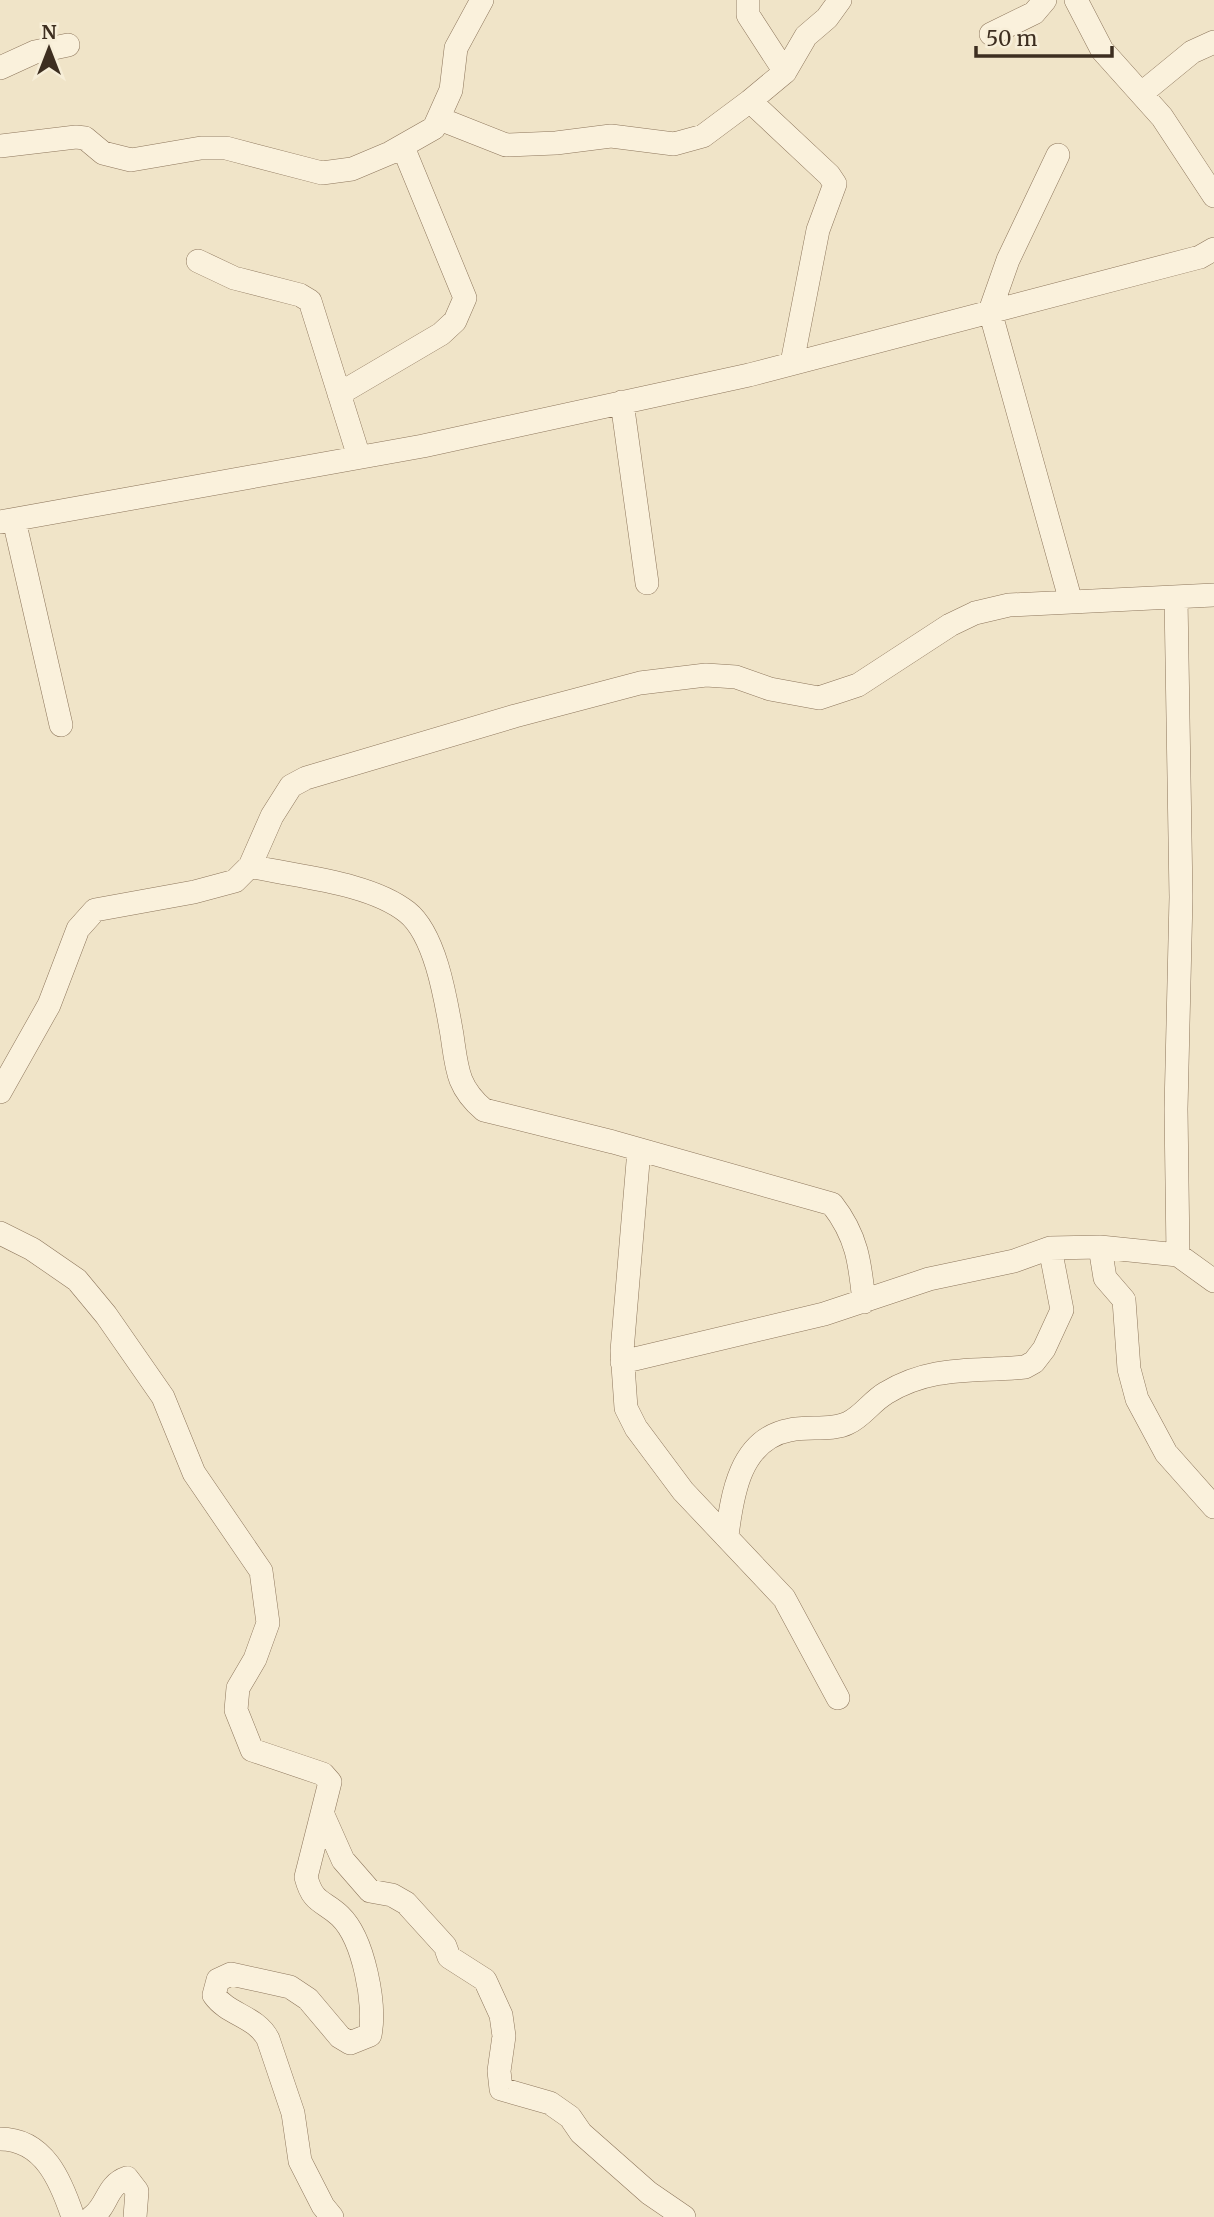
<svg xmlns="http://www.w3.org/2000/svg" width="1214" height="2217" font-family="Merriweather,serif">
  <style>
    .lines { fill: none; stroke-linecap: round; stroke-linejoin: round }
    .minor-casing { stroke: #8d765c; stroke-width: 24 }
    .minor { stroke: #faf1dc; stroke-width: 23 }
  </style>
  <rect width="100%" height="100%" fill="#f0e4c8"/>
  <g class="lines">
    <g class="minor-casing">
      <path id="minor" d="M 748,0 L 748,15 L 785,72
        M 1076,0 L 1102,50 L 1162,117 L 1214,196
        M 991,34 L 1034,13 L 1045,0
        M 0,68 L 35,52 L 68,45
        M 1142,93 L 1192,52 L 1214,42
        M 440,119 L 506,145 L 556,143 L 611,136 L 674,144 L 703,136 L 750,101
        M 0,146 L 76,137 L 85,138 L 103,153 L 131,160 L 201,148 L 226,148 L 322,173 L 352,169 L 390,153 L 434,128 L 451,90 L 456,48 L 482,0
        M 1058,155 L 1008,260 L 990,311 L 1071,602
        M 198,261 L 234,278 L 300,295 L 310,301 L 359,457
        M 792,363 L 818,230 L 835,184 L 829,175 L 750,101 L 785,72 L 806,36 L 827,18 L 840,0
        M 339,394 L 441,334 L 455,321 L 465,298 L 403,147
        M 622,402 L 647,583
        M 14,520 L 61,725
        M 0,522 L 423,446 L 749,375 L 1200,257 L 1214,249
        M 1176,598 L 1181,897 L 1176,1109 L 1178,1255
        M 250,866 C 297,877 369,882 407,912 C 436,935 446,1001 452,1035 C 457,1069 457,1087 484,1110 L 613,1142 L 832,1204 C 857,1236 860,1262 864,1302
        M 0,1092 L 49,1005 L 78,929 L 95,910 L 194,892 L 235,881 L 250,866 L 272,816 L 291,786 L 306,778 L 515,716 L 640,683 L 706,675 L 736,677 L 770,689 L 819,698 L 858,685 L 950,625 L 975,613 L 1009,605 L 1214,595
        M 639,1150 L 622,1351 L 626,1408 L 636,1428 L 683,1491 L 784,1598 L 838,1698
        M 0,1233 L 32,1249 L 77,1280 L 106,1315 L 163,1397 L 194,1473 L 261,1571 L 268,1623 L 255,1659 L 238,1688 L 236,1710 L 252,1750 L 323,1774 L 330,1782 L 306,1877 C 313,1904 323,1900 340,1916 C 364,1939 376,2005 370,2035 L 350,2043 L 340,2037 L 308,1999 L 290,1987 L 231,1974 L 218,1980 L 214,1995 C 228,2015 256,2016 268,2039 L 293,2113 L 300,2161 L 323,2206 L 332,2217
        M 1100,1247 L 1105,1278 L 1124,1300 L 1129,1369 L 1137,1399 L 1166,1453 L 1214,1507
        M 622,1362 L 824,1314 L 929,1279 L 1014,1261 L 1050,1248 L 1100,1247 L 1178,1255 L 1214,1281
        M 727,1536 C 732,1495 740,1439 790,1430 C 808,1426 832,1431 848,1423 C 862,1417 872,1401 886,1393 C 932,1365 974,1372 1025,1367 L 1034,1362 L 1044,1349 L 1062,1310 L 1050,1248
        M 323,1815 L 343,1860 L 370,1891 L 392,1895 L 406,1903 L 445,1946 L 449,1957 L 485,1980 L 501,2015 L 504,2036 L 499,2071 L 501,2089 L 550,2103 L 570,2117 L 581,2133 L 649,2193 L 684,2217
        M 0,2139 C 44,2139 61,2181 73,2217
        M 92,2217 C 108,2206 106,2185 127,2178 L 137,2191 L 135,2217"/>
    </g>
    <use href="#minor" class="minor"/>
  </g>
  <g transform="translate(49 49)" stroke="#f7eed8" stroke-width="5" paint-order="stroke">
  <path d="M0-5L12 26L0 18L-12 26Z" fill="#3d2e20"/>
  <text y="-10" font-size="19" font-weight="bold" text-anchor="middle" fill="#3d2e20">N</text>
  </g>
  <path d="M976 46v10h136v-10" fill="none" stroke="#3d2e20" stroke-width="3.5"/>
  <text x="986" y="46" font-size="21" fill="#3d2e20" stroke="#f7eed8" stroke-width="5" paint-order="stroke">50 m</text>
</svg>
